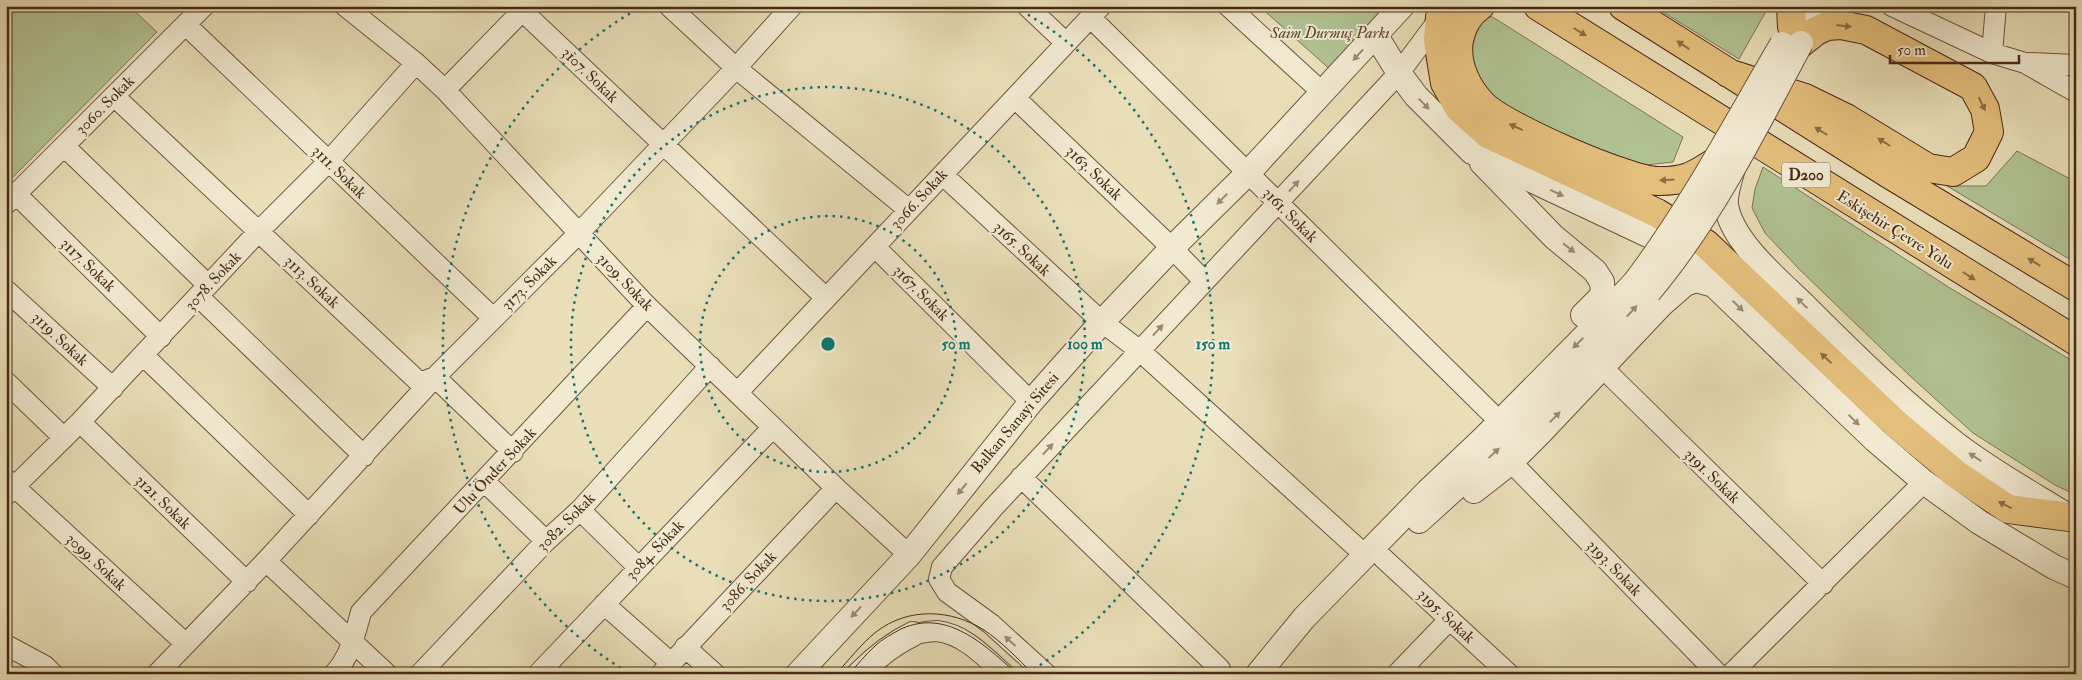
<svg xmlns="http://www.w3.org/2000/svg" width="2082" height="680" font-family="'IM FELL Double Pica',serif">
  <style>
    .green { fill: #b1c293; stroke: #7c7654 }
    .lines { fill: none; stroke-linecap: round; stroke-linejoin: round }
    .minor-casing { stroke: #70563e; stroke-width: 22 }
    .tertiary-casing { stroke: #70563e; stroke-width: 26 }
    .trunk-casing { stroke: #482916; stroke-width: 30 }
    .minor { stroke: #f1ead1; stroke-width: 20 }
    .tertiary { stroke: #f1ead1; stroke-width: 24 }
    .trunk { stroke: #e4bf7c; stroke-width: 28 }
    .tram { stroke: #482916; stroke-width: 1 }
    .tertiary-bridge-casing { stroke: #70563e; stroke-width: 26; stroke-linecap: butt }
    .tertiary-bridge { stroke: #f1ead1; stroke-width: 24 }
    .oneway { fill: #8e6c44 }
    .oneway2 { fill: #9c8a74 }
    .ring { fill: none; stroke: #0f766e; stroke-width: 2.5; stroke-dasharray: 2.5 5 }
    .labels { text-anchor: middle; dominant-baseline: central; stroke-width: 4; stroke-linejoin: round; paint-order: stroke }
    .shield { fill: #f1ead1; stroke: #7b634e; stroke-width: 1 }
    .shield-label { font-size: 15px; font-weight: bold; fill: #482916 }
    .park-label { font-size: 16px; font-style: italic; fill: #5d482f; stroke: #f1ead1 }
    .street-label { font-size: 16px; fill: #482916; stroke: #f1ead1 }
    .centre { fill: #0f766e; stroke: #f1ead1; stroke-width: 2.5 }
    .ring-label { font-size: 15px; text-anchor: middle; font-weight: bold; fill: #0f766e; stroke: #f1ead1; stroke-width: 4; stroke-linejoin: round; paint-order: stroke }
  </style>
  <rect width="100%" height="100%" fill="#e9deb8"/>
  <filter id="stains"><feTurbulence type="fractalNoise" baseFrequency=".004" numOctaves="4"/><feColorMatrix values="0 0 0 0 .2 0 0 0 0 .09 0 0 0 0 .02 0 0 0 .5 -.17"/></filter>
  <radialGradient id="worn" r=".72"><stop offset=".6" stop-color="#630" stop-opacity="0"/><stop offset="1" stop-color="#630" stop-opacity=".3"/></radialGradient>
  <path class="green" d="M 21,6 L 129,6 L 157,32 L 6,184 L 6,21 Z
    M 1259,6 L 1389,6 L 1333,72 Z
    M 1653,6 L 1769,6 L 1739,59 Z
    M 1491,16 L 1683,137 L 1673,162 L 1637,166 L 1539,129 L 1476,87 L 1470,47 L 1478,24 Z
    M 2017,151 L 2076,182 L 2076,263 L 1947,186 L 1986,186 Z
    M 1763,167 L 1950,288 L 2076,363 L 2076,495 L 2055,485 L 1973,433 L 1909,375 L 1800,270 L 1765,233 L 1752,208 L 1755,189 Z"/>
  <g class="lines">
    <g class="minor-casing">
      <path id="minor" d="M 345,6 L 416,63 L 445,90 L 647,306 L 836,488 L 909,555
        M 517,6 L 826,298
        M 669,6 L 736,68 L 909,210
        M 1027,6 L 1066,43
        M 1228,6 L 1323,93
        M 1892,6 L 1992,53 L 2025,63 L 2076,92
        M 1090,17 L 1490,412
        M 186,25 L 493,318
        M 1992,53 L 1996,6
        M 2029,63 L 2076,65
        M 445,90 L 527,6
        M 114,96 L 420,383 L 435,377 L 513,452
        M 1015,98 L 1172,248 L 1204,281
        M 64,146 L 208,285
        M 943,175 L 1102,322 L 1139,350 L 1365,555
        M 16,194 L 161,337
        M 6,204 L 204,6
        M 875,247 L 1031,402
        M 6,290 L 113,388
        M 198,296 L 364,456
        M 144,356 L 309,515
        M 1603,366 L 1612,377 L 1823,584
        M 6,382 L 64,438
        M 738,392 L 1101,6
        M 80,422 L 247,582
        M 1511,462 L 1718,674
        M 1021,477 L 1220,669
        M 6,479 L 186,644
        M 485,482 L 546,541
        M 6,495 L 80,422 L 258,232 L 328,162 L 416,63
        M 580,510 L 638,567
        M 1383,558 L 1509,674
        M 266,561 L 387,674
        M 604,604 L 671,663
        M 913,634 C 921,633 930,631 937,631 C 964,634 985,657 1004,674
        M 6,645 L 45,666 L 53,674
        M 685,647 L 715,674
        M 157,674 L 266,561 L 435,377 L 579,233 L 736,68 L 792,6
        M 334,674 C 350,657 355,634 361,612 L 647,306
        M 420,674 L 546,541 L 580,510 L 710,366
        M 538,674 L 773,427
        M 661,674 L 836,488
        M 1046,674 L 991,624 L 947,592 L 939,579 L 942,567 L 993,508 L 1399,73 L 1440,18
        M 1397,674 L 1450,619
        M 1731,674 L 1924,482"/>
    </g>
    <g class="tertiary-casing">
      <path id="tertiary" d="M 1376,36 L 1399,73 L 1416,96 L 1472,152 L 1652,237 L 1696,268 L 1875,440 L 1924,482 L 1979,522 L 2054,567 L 2076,577
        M 1801,43 L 1820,6
        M 1482,163 L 1554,237 L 1595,271 L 1602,282 L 1603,295 L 1583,315
        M 1732,172 C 1729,182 1725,195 1726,205 C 1732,243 1781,282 1807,308 C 1855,356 1903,403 1956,444 C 1991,471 2031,493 2068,516
        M 1474,491 L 1511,462 L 1540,433 L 1661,305 L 1685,284 L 1696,280 L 1717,286
        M 1419,521 L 1496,451 L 1546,402 L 1649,292
        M 798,674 L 909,555 L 1031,402 L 1102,322 L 1172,248 L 1248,173 L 1402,6
        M 859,674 C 876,657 892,644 913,634
        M 1258,674 L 1304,618 L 1428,491 L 1485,437 L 1584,337 L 1635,282"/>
    </g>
    <g class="trunk-casing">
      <path id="trunk" d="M 1451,6 L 1440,17 L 1438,40 L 1445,83 L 1459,108 L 1488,134 L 1657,213 L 1706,244 L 1896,424 L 1956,474 L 2008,509 L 2069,517
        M 1480,6 C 1468,14 1462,26 1459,40 C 1455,64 1467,89 1483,105 C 1503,126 1631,182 1659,181 C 1684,181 1692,177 1712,164
        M 1538,6 L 2076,341
        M 1623,6 L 1889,174 L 2076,287
        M 1791,6 L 1792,27
        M 1728,73 L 1805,98 L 1846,118 L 1928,168 L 1953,172 L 1976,158 L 1989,132 L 1985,109 L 1973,87 L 1866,30 L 1841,25 L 1827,26 L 1816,31 L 1801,43"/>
    </g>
    <use href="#minor" class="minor"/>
    <use href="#tertiary" class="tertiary"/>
    <use href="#trunk" class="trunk"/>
    <path class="tram" d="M 836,674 C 849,660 861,644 876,632 C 908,607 951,609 984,630 C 1002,642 1018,659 1033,674
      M 849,674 C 858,664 866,654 875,646 C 882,639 892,634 901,629 C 947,608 985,645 1017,674"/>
    <g class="tertiary-bridge-casing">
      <path id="tertiary-bridge" d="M 1635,282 C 1691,208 1735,124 1782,44
        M 1649,292 C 1712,217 1755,129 1801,43"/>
    </g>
    <use href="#tertiary-bridge" class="tertiary-bridge"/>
  </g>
  <defs><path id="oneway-solid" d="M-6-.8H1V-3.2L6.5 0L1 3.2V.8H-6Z" transform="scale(1.25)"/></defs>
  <g class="oneway">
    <use href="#oneway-solid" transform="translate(1844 26) rotate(7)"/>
    <use href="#oneway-solid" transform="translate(1580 32) rotate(32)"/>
    <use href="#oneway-solid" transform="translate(1683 45) rotate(-147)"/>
    <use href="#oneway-solid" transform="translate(1982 104) rotate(64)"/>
    <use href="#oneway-solid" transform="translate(1516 127) rotate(-156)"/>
    <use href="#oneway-solid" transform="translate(1821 131) rotate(-148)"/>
    <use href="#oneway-solid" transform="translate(1884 142) rotate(-148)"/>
    <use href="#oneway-solid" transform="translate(1667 180) rotate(176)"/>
    <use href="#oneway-solid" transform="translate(2034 262) rotate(-149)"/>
    <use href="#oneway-solid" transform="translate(1969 276) rotate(32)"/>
    <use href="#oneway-solid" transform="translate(1826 358) rotate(-137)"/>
    <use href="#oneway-solid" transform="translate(2005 505) rotate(-153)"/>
  </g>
  <g class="oneway2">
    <use href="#oneway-solid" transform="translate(1358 55) rotate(133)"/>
    <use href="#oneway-solid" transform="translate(1424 104) rotate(45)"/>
    <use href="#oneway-solid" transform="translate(1294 186) rotate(-47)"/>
    <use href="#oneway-solid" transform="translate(1557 193) rotate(25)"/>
    <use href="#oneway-solid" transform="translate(1222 199) rotate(135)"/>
    <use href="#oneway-solid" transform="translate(1569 248) rotate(38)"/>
    <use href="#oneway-solid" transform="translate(1802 303) rotate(-135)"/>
    <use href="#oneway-solid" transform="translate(1738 306) rotate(44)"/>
    <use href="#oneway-solid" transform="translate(1632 311) rotate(-47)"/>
    <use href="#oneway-solid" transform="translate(1158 330) rotate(-47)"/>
    <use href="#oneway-solid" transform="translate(1578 343) rotate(135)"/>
    <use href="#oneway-solid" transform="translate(1555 417) rotate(-46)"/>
    <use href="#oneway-solid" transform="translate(1854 420) rotate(44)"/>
    <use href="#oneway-solid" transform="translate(1048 449) rotate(-47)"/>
    <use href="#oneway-solid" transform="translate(1494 453) rotate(-43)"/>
    <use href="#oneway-solid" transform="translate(1975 457) rotate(-146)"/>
    <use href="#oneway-solid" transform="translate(962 489) rotate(129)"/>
    <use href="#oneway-solid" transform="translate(856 612) rotate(133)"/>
    <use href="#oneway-solid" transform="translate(1010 641) rotate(-138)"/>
  </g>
  <g class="ring">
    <circle cx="828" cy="344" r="128"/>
    <circle cx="828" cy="344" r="257"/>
    <path d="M627 672A385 385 0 0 1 641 7M1015 7A385 385 0 0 1 1029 672"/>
  </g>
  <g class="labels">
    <rect class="shield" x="1782" y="162.5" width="48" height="25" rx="4"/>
    <g class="shield-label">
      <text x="1806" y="175">D200</text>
    </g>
    <g class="park-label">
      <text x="1330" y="33">Saim Durmuş Parkı</text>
    </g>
    <g class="street-label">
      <text transform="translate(590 75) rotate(44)">3107. Sokak</text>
      <text transform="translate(105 105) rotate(-45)">3060. Sokak</text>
      <text transform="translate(339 172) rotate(44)">3111. Sokak</text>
      <text transform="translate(1094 173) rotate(44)">3163. Sokak</text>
      <text transform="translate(919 199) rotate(-47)">3066. Sokak</text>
      <text transform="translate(1290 215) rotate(45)">3161. Sokak</text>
      <text transform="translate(1895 230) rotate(32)">Eskişehir Çevre Yolu</text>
      <text transform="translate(1022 249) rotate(43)">3165. Sokak</text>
      <text transform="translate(88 265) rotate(44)">3117. Sokak</text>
      <text transform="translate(213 281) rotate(-47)">3078. Sokak</text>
      <text transform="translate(312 282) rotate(43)">3113. Sokak</text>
      <text transform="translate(625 282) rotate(46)">3109. Sokak</text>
      <text transform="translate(529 283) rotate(-45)">3173. Sokak</text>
      <text transform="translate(921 293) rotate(45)">3167. Sokak</text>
      <text transform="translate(60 339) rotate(43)">3119. Sokak</text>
      <text transform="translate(1015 423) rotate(-50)">Balkan Sanayi Sitesi</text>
      <text transform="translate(495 471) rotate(-47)">Ulu Önder Sokak</text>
      <text transform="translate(1712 476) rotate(44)">3191. Sokak</text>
      <text transform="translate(163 502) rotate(44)">3121. Sokak</text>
      <text transform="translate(566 522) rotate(-45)">3082. Sokak</text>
      <text transform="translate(655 550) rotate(-46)">3084. Sokak</text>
      <text transform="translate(96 562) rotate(43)">3099. Sokak</text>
      <text transform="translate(1614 568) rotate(46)">3193. Sokak</text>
      <text transform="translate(748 581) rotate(-47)">3086. Sokak</text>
      <text transform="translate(1446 616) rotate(43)">3195. Sokak</text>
    </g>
  </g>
  <circle cx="828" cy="344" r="8" class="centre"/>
  <g class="ring-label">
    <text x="956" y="349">50 m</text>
    <text x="1085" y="349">100 m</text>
    <text x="1213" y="349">150 m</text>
  </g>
  <rect width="2082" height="680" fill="none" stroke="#e9deb8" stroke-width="25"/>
  <rect x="8" y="8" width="2067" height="665" fill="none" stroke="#482916" stroke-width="2.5"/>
  <rect x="12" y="12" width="2057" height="655" fill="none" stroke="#482916"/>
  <path d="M1890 55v8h129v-8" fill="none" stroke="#482916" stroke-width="2.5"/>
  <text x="1897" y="55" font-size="15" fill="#482916" stroke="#f1ead1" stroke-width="4" paint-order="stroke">50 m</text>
  <rect width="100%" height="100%" filter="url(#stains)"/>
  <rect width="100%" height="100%" fill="url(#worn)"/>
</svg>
